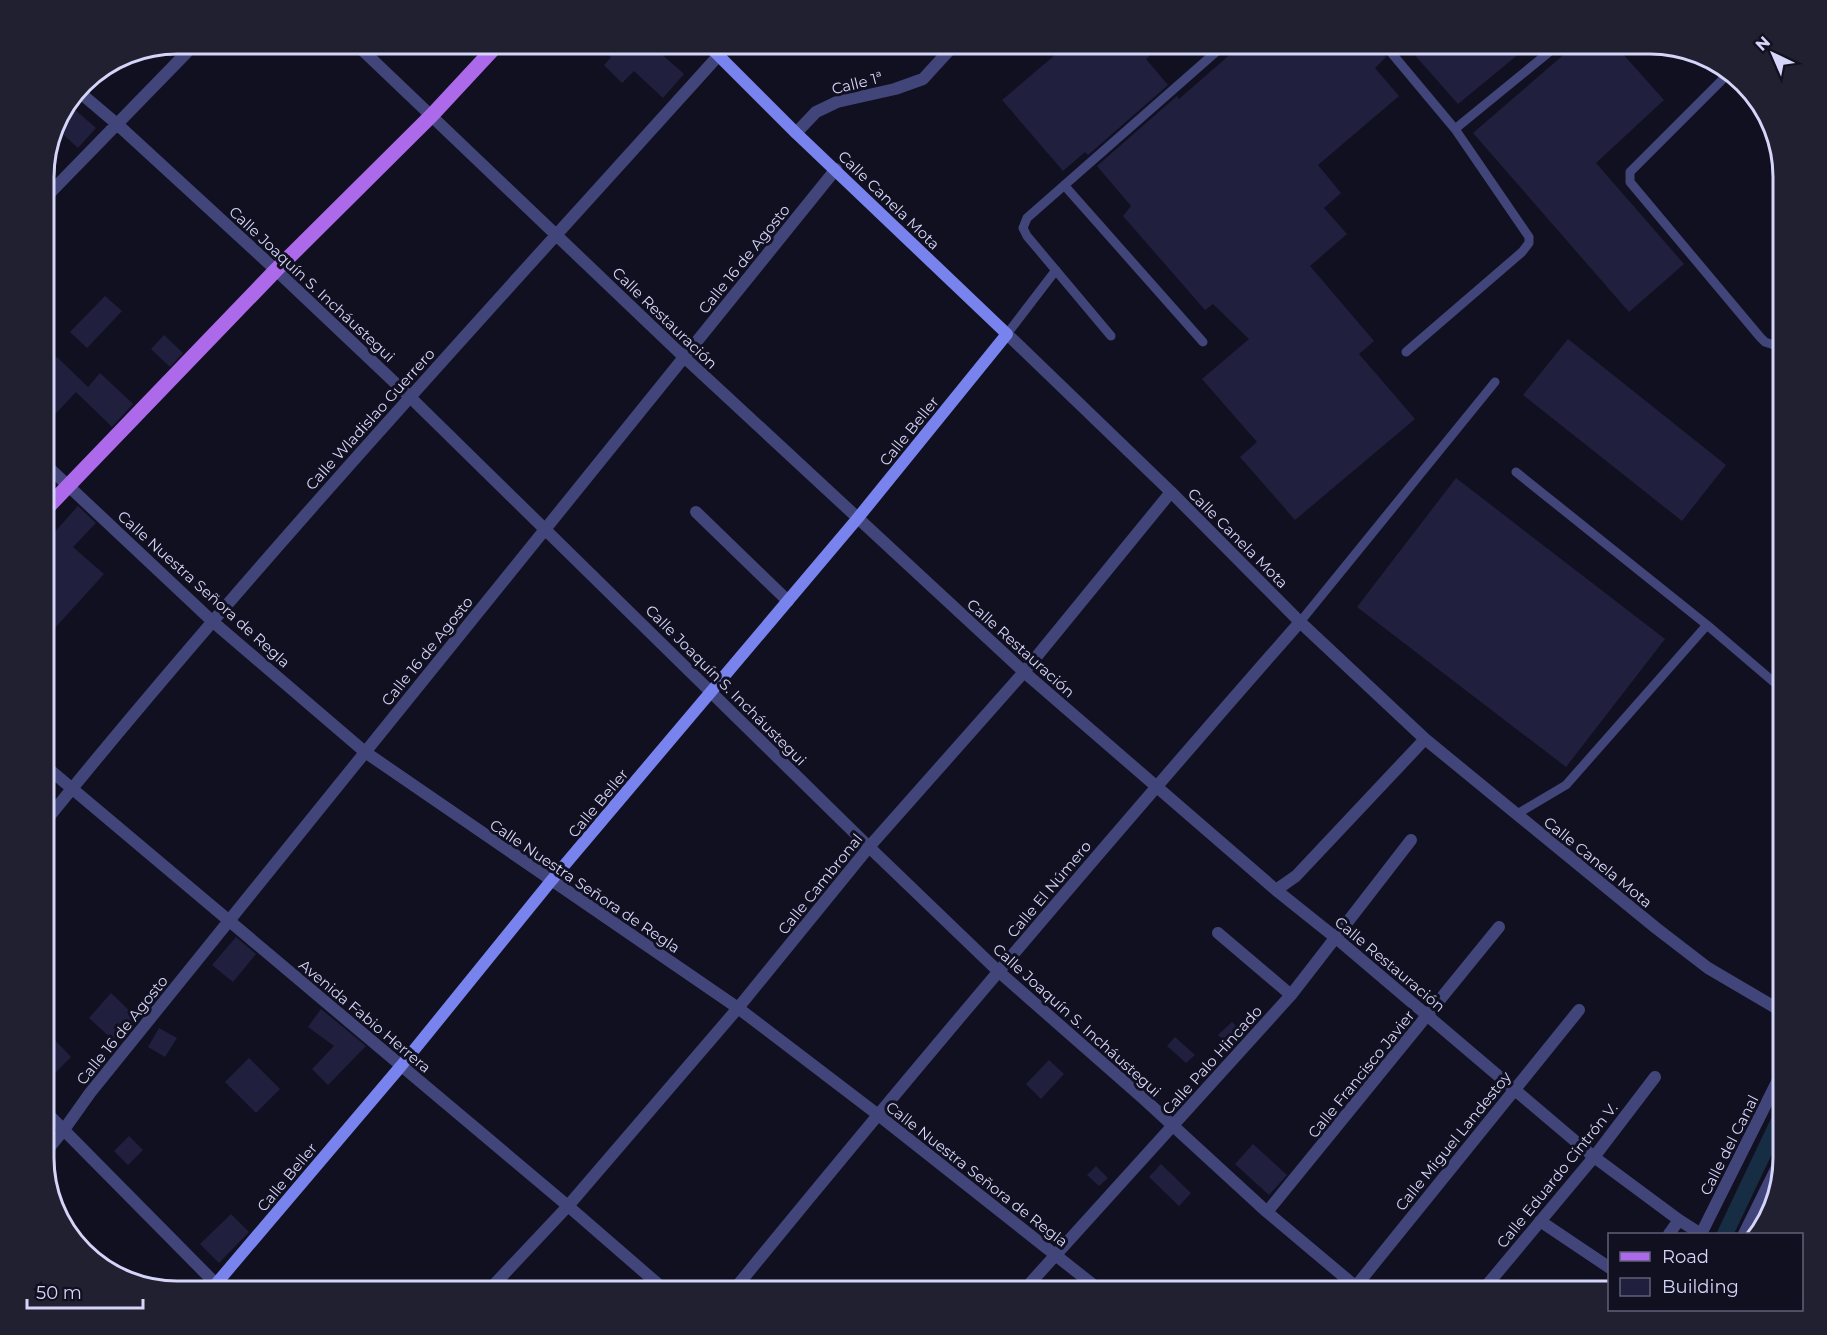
<svg xmlns="http://www.w3.org/2000/svg" width="1827" height="1335" font-family="Montserrat,sans-serif">
  <style>
    .lines { fill: none; stroke-linecap: round; stroke-linejoin: round }
    .canal { stroke: #162d44; stroke-width: 16 }
    .building { fill: #211f3e }
    .service { stroke: #414579; stroke-width: 9 }
    .minor { stroke: #414579; stroke-width: 12 }
    .tertiary { stroke: #414579; stroke-width: 12 }
    .secondary { stroke: #7883ed; stroke-width: 12 }
    .primary { stroke: #ac6aeb; stroke-width: 15 }
    .labels { text-anchor: middle; dominant-baseline: central; stroke-width: 6; stroke-linejoin: round; paint-order: stroke }
    .street-label { font-size: 15px; fill: #d5d5f9; stroke: #111020 }
    .rim { fill: none; stroke: #d5d5f9; stroke-width: 3 }
  </style>
  <rect width="100%" height="100%" fill="#111020"/>
  <g class="lines">
    <path class="canal" d="M 1725,1234 L 1783,1112"/>
  </g>
  <path class="building" d="M 596,44 L 650,44 L 684,74 L 663,98 L 634,71 L 622,83 L 604,65 L 611,57 Z
    M 1068,44 L 1163,44 L 1146,59 L 1168,85 L 1088,155 L 1085,152 L 1063,171 L 1002,100 Z
    M 1242,44 L 1377,44 L 1386,57 L 1375,68 L 1399,96 L 1318,165 L 1341,193 L 1324,208 L 1347,234 L 1310,266 L 1374,341 L 1359,354 L 1415,419 L 1295,520 L 1240,457 L 1257,442 L 1202,379 L 1249,339 L 1213,304 L 1205,310 L 1123,216 L 1131,206 L 1097,166 L 1177,96 L 1179,99 Z
    M 1405,44 L 1531,44 L 1458,104 Z
    M 1576,44 L 1614,44 L 1664,100 L 1596,163 L 1684,264 L 1629,312 L 1473,133 Z
    M 73,108 L 96,128 L 78,148 L 56,128 Z
    M 105,296 L 122,311 L 87,348 L 70,332 Z
    M 164,335 L 183,353 L 170,367 L 151,349 Z
    M 1568,339 L 1726,465 L 1682,521 L 1523,395 Z
    M 57,357 L 88,387 L 100,373 L 133,404 L 112,427 L 76,392 L 44,426 L 44,372 Z
    M 1456,478 L 1665,639 L 1566,767 L 1357,607 Z
    M 78,506 L 96,523 L 73,547 L 104,574 L 44,640 L 44,544 Z
    M 236,937 L 256,954 L 233,982 L 212,965 Z
    M 111,993 L 136,1017 L 114,1041 L 89,1018 Z
    M 321,1009 L 366,1046 L 328,1085 L 312,1069 L 334,1046 L 308,1027 Z
    M 1232,1022 L 1244,1034 L 1231,1048 L 1218,1035 Z
    M 159,1028 L 177,1038 L 165,1057 L 148,1047 Z
    M 52,1037 L 71,1057 L 44,1084 L 44,1045 Z
    M 1175,1037 L 1195,1055 L 1186,1063 L 1167,1046 Z
    M 249,1058 L 280,1089 L 256,1113 L 225,1082 Z
    M 1049,1060 L 1064,1074 L 1041,1099 L 1026,1084 Z
    M 129,1136 L 143,1150 L 128,1165 L 114,1151 Z
    M 1253,1144 L 1287,1175 L 1269,1195 L 1235,1164 Z
    M 1161,1164 L 1191,1193 L 1179,1206 L 1149,1177 Z
    M 1096,1166 L 1108,1178 L 1099,1186 L 1087,1175 Z
    M 231,1214 L 249,1232 L 219,1263 L 200,1244 Z"/>
  <g class="lines">
    <path class="service" d="M 1384,44 L 1455,129 L 1529,237 L 1529,243 L 1522,252 L 1406,352
      M 1731,71 L 1630,172 L 1630,182 L 1760,337 L 1765,342 L 1783,348
      M 1455,129 L 1559,44
      M 1064,185 L 1203,342
      M 1007,334 L 1056,270
      M 1111,336 L 1027,236 L 1023,228 L 1027,218 L 1225,44
      M 1516,472 L 1707,625 L 1783,690
      M 1300,622 L 1495,382
      M 1517,814 L 1566,785 L 1707,625"/>
    <path class="minor" d="M 356,44 L 684,357 L 1024,672 L 1276,890 L 1336,938 L 1594,1157 L 1679,1220 L 1701,1234
      M 78,91 L 117,124 L 276,270 L 410,397 L 869,847 L 998,971 L 1145,1100 L 1267,1212 L 1361,1291
      M 796,133 L 816,112 L 837,102 L 895,89 L 923,79 L 955,44
      M 44,199 L 195,44
      M 1007,334 L 1171,492 L 1300,622 L 1425,739 L 1656,928 L 1708,968 L 1783,1012
      M 44,463 L 212,621 L 365,752 L 738,1008 L 877,1114 L 1101,1291
      M 696,512 L 788,601
      M 44,823 C 259,558 491,308 719,55
      M 1276,890 L 1296,876 L 1425,739
      M 1218,933 L 1291,995
      M 44,1110 L 223,1291
      M 44,1154 L 63,1131 L 90,1093 L 836,169
      M 1267,1212 L 1499,927
      M 1540,1221 L 1610,1268
      M 1669,1234 L 1679,1220
      M 1701,1234 L 1783,1070
      M 1744,1234 L 1783,1155
      M 488,1291 L 568,1206 L 738,1008 L 869,847 L 1024,672 L 1171,492
      M 733,1291 C 918,1064 1107,842 1300,622
      M 1023,1291 L 1291,995 L 1411,840
      M 1352,1291 L 1579,1010
      M 1482,1291 L 1594,1157 L 1655,1077"/>
    <path class="tertiary" d="M 44,765 L 568,1206 L 666,1291"/>
    <path class="secondary" d="M 719,55 L 729,44
      M 210,1291 L 401,1066 L 551,881 L 857,519 L 1007,334 L 796,133 L 707,44"/>
    <path class="primary" d="M 44,511 L 276,270 L 432,115 L 498,44"/>
  </g>
  <g class="labels">
    <g class="street-label">
      <text transform="translate(857 83) rotate(-14)">Calle 1ª</text>
      <text transform="translate(889 200) rotate(44)">Calle Canela Mota</text>
      <text transform="translate(744 259) rotate(-51)">Calle 16 de Agosto</text>
      <text transform="translate(312 284) rotate(43)">Calle Joaquín S. Incháustegui</text>
      <text transform="translate(665 318) rotate(44)">Calle Restauración</text>
      <text transform="translate(370 419) rotate(-48)">Calle Wladislao Guerrero</text>
      <text transform="translate(909 431) rotate(-51)">Calle Beller</text>
      <text transform="translate(1238 538) rotate(45)">Calle Canela Mota</text>
      <text transform="translate(204 589) rotate(42)">Calle Nuestra Señora de Regla</text>
      <text transform="translate(1021 648) rotate(42)">Calle Restauración</text>
      <text transform="translate(427 651) rotate(-51)">Calle 16 de Agosto</text>
      <text transform="translate(726 685) rotate(45)">Calle Joaquín S. Incháustegui</text>
      <text transform="translate(598 803) rotate(-50)">Calle Beller</text>
      <text transform="translate(1598 862) rotate(39)">Calle Canela Mota</text>
      <text transform="translate(820 884) rotate(-51)">Calle Cambronal</text>
      <text transform="translate(585 886) rotate(34)">Calle Nuestra Señora de Regla</text>
      <text transform="translate(1049 889) rotate(-50)">Calle El Número</text>
      <text transform="translate(1390 964) rotate(40)">Calle Restauración</text>
      <text transform="translate(365 1016) rotate(40)">Avenida Fabio Herrera</text>
      <text transform="translate(1077 1020) rotate(42)">Calle Joaquín S. Incháustegui</text>
      <text transform="translate(122 1030) rotate(-51)">Calle 16 de Agosto</text>
      <text transform="translate(1212 1060) rotate(-48)">Calle Palo Hincado</text>
      <text transform="translate(1361 1074) rotate(-51)">Calle Francisco Javier</text>
      <text transform="translate(1453 1141) rotate(-51)">Calle Miguel Landestoy</text>
      <text transform="translate(1729 1145) rotate(-63)">Calle del Canal</text>
      <text transform="translate(977 1174) rotate(38)">Calle Nuestra Señora de Regla</text>
      <text transform="translate(1557 1175) rotate(-51)">Calle Eduardo Cintrón V.</text>
      <text transform="translate(287 1177) rotate(-50)">Calle Beller</text>
    </g>
  </g>
  <path d="M0 0H1827V1335H0ZM177 54H1650A123 123 0 0 1 1773 177V1158A123 123 0 0 1 1650 1281H177A123 123 0 0 1 54 1158V177A123 123 0 0 1 177 54Z" fill="#212031" fill-rule="evenodd"/>
  <path class="rim" d="M177 54H1650A123 123 0 0 1 1773 177V1158A123 123 0 0 1 1650 1281H177A123 123 0 0 1 54 1158V177A123 123 0 0 1 177 54Z"/>
  <rect x="1608" y="1233" width="195" height="78" fill="#111020" stroke="#5f5f77" stroke-width="1.5"/>
  <rect x="1620" y="1252" width="30" height="9" fill="#ac6aeb" stroke="#5f5f77" stroke-width="1.5"/>
  <text x="1662" y="1263" font-size="18" fill="#d5d5f9">Road</text>
  <rect x="1620" y="1278" width="30" height="18" fill="#211f3e" stroke="#5f5f77" stroke-width="1.5"/>
  <text x="1662" y="1293" font-size="18" fill="#d5d5f9">Building</text>
  <g transform="translate(1773 54) rotate(316)" stroke="#111020" stroke-width="4.5" paint-order="stroke">
  <path d="M0-4.5L10 22L0 15L-10 22Z" fill="#d5d5f9"/>
  <text y="-9" font-size="16" font-weight="bold" text-anchor="middle" fill="#d5d5f9">N</text>
  </g>
  <path d="M27 1299v9h116v-9" fill="none" stroke="#d5d5f9" stroke-width="3"/>
  <text x="36" y="1299" font-size="18" fill="#d5d5f9" stroke="#111020" stroke-width="4.5" paint-order="stroke">50 m</text>
</svg>
